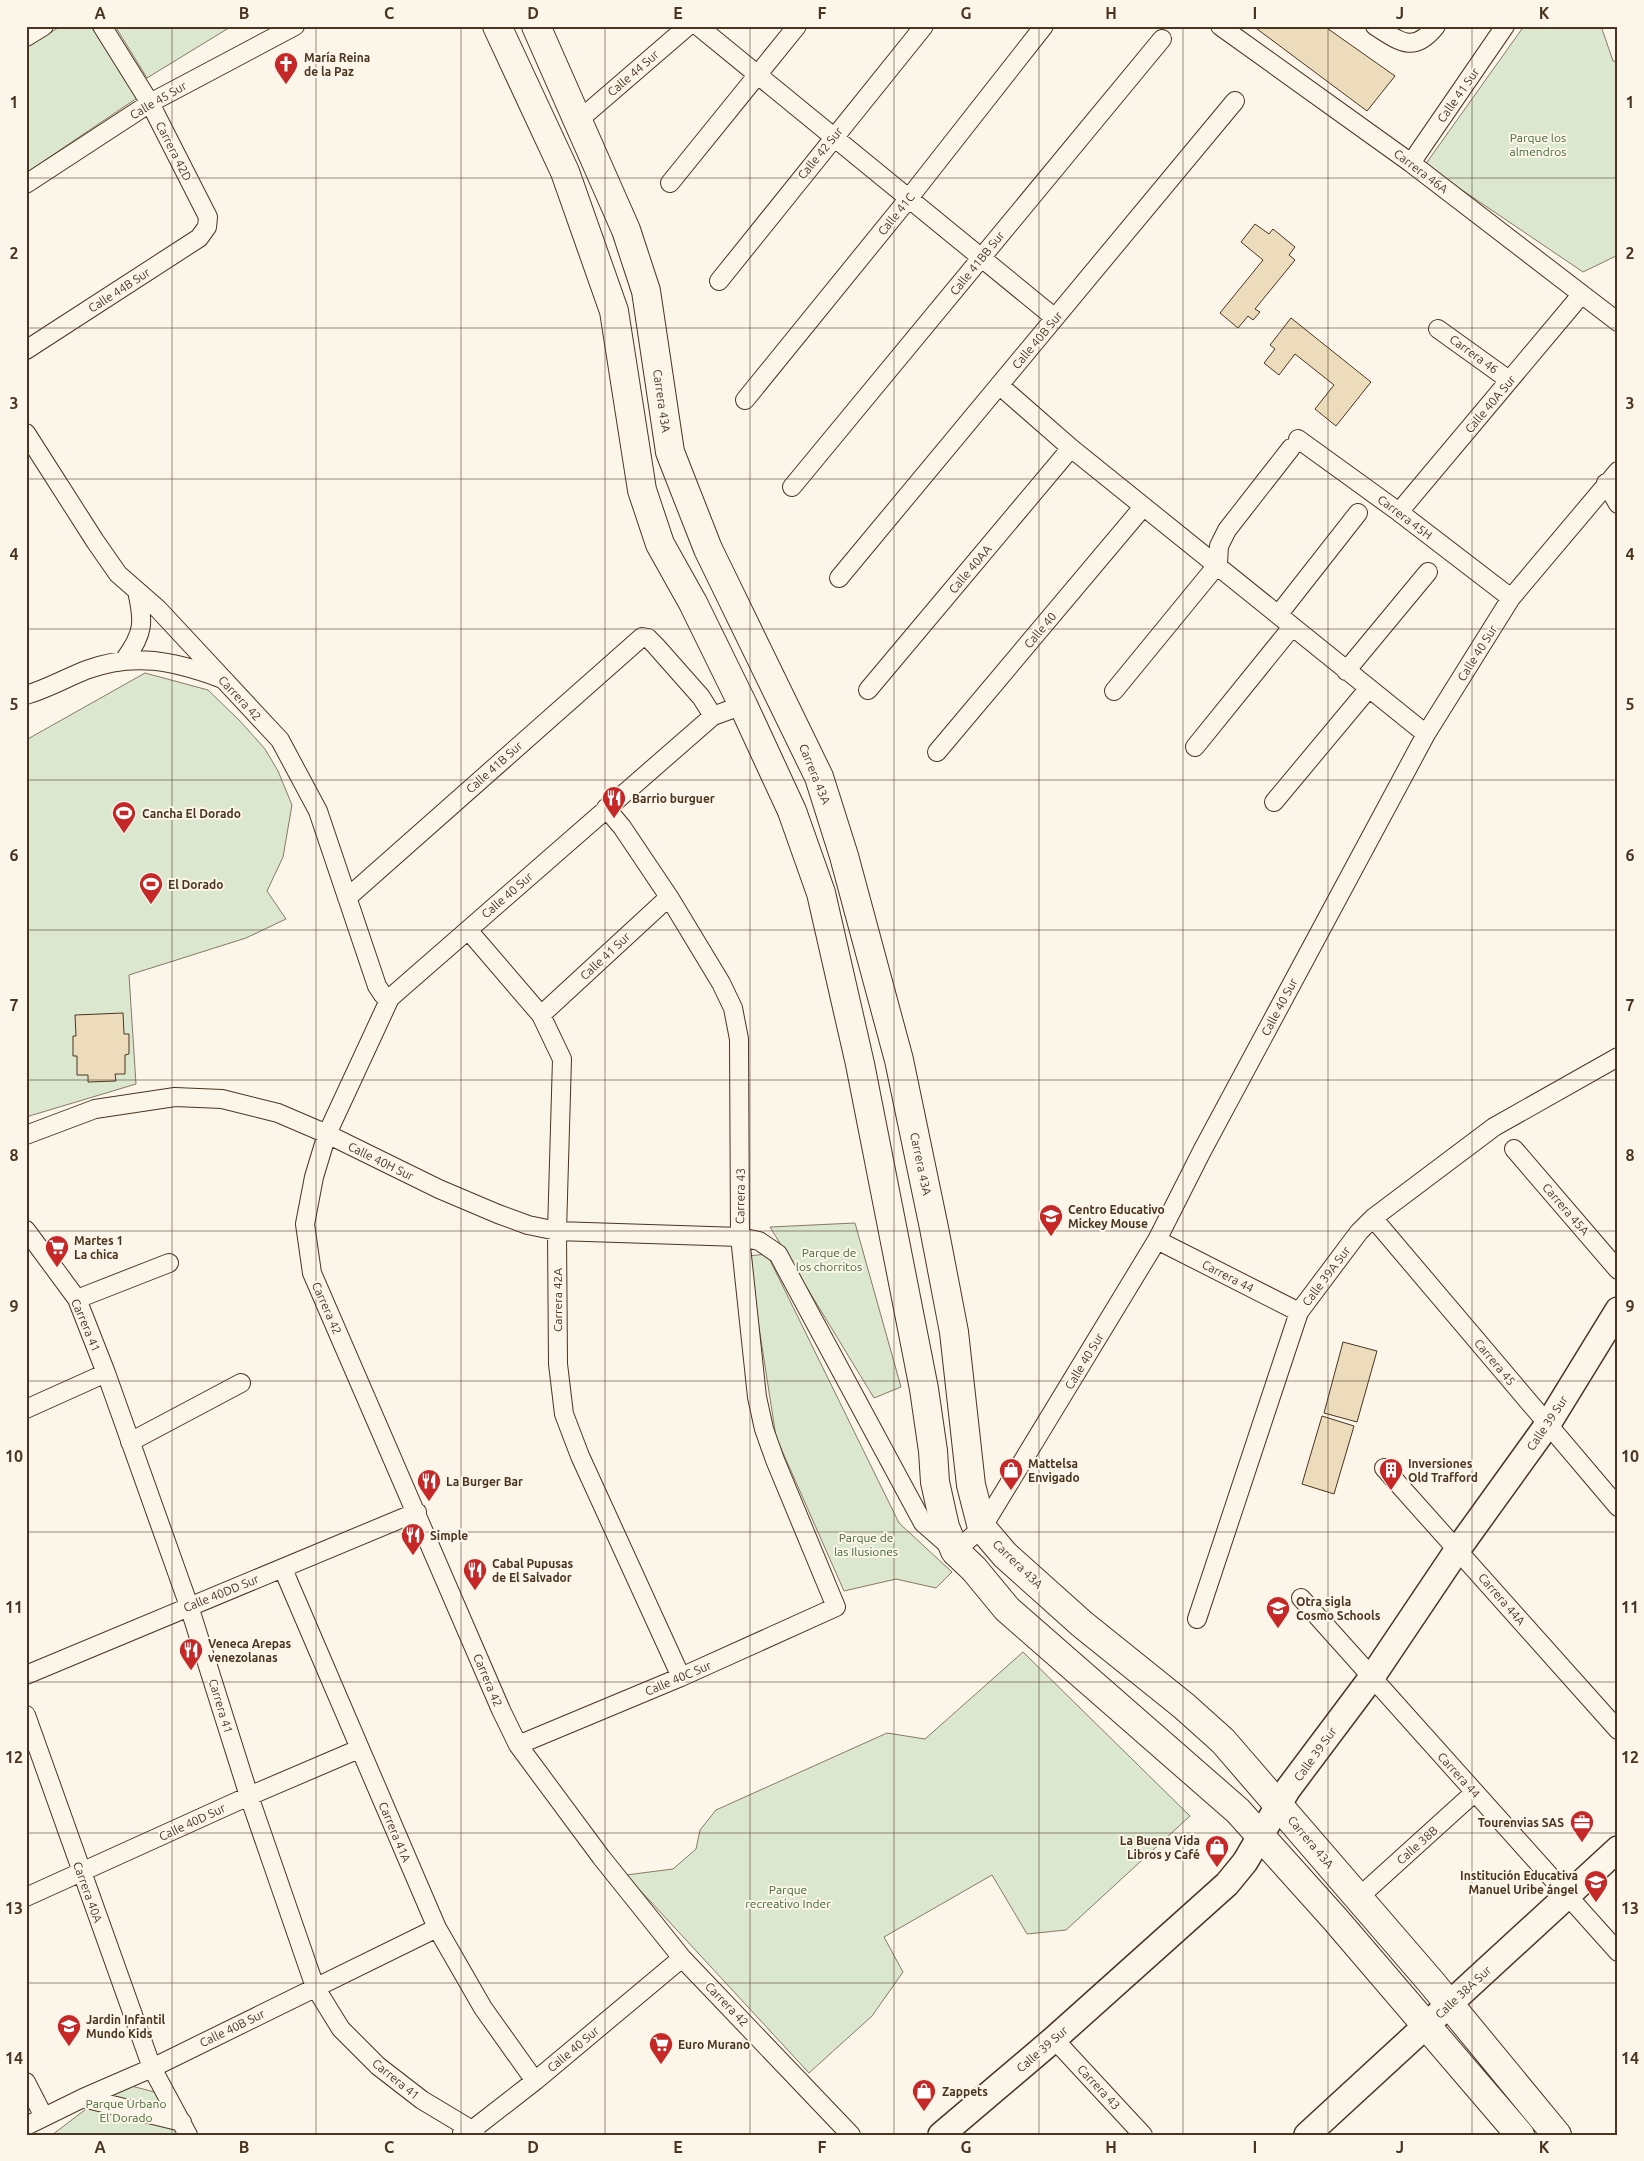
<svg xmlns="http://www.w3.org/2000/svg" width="1644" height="2161" font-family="Ubuntu,sans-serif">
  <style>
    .green { fill: #dce7d0; stroke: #887966 }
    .building { fill: #ecdcbc; stroke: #4a3520 }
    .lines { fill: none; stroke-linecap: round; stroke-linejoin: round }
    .street-casing { stroke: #4a3520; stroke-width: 20 }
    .secondary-casing { stroke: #4a3520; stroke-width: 28 }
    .primary-casing { stroke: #4a3520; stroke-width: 30 }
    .street { stroke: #fbf6e9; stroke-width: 18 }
    .secondary { stroke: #fbf6e9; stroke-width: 25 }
    .primary { stroke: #fbf6e9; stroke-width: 28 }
    .grid { fill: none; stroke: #4a3520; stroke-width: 1; stroke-opacity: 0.55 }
    .labels { text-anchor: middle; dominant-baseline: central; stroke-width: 4; stroke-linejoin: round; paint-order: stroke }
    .poi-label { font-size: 12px; font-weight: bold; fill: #4a3520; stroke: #fbf6e9; text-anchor: start }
    .street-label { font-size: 12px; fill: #4a3520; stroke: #fbf6e9 }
    .park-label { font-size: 12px; fill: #436837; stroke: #fbf6e9 }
    .neatline { fill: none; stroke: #4a3520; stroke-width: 2 }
    .grid-label { font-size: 16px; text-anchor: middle; font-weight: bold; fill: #4a3520 }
  </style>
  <rect width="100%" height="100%" fill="#fbf6e9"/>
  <path class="green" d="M 61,26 L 91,26 L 137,98 L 26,173 L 26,48 Z
    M 115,26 L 232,26 L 147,78 Z
    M 1524,26 L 1601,26 L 1613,61 L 1618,62 L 1618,255 L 1583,272 L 1425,165 Z
    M 145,673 L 208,690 L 240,721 L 265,749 L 278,771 L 292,805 L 283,857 L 267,891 L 286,919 L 246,938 L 129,975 L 136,1084 L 26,1117 L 26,740 Z
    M 855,1223 L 901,1387 L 874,1398 L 770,1227 Z
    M 767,1254 L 899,1523 L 952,1572 L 936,1588 L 896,1579 L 844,1591 L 776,1437 L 748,1256 Z
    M 1023,1652 L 1190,1816 L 1066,1930 L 1027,1934 L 992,1875 L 884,1937 L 903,1972 L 872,2016 L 809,2073 L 626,1875 L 673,1869 L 696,1849 L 700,1830 L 716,1810 L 887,1733 L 925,1739 Z
    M 120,2083 L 166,2095 L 182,2135 L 52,2135 Z"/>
  <path class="building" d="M 1253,26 L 1324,26 L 1395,76 L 1367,111 Z
    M 1255,224 L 1269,234 L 1273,229 L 1295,247 L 1289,255 L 1295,260 L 1255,309 L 1260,312 L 1253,320 L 1248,316 L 1238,328 L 1220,313 L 1263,260 L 1241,242 Z
    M 1291,318 L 1371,382 L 1336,426 L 1315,409 L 1334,385 L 1295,354 L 1279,375 L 1264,363 L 1275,349 L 1270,345 Z
    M 123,1013 L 124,1034 L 129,1034 L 129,1054 L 125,1055 L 125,1074 L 115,1074 L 116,1081 L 88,1082 L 88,1075 L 77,1075 L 77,1056 L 73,1056 L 73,1036 L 76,1036 L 75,1015 Z
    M 1343,1342 L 1377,1351 L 1357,1422 L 1324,1413 Z
    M 1322,1416 L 1354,1426 L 1334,1494 L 1302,1484 Z"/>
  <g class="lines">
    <g class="street-casing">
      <path id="street" d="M 698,26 L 1055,318
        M 1220,26 L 1411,163 L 1618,322
        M 1375,26 C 1400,42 1414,54 1436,26
        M 26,37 L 44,26
        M 579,120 L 688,26
        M 1411,163 L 1505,26
        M 670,183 L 797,26
        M 26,184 L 150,103 L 295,26
        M 719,281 L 924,26
        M 1438,329 L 1509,380
        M 26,350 L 199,238 L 207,227 L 208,217 L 150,103 L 102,26
        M 999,385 L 1071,448 L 1426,734
        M 745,400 L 909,198 L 1044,26
        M 26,433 L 95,541 L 118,574 L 158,609 L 280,740 L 318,811 L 377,986 L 383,995 L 390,998
        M 1298,439 L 1399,512 L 1511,598
        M 1606,483 L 1618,504
        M 792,487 L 1162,39
        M 1399,512 L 1581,295
        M 839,578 L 1235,101
        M 1278,615 L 1358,513
        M 125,659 C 144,633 144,622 137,591
        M 1346,671 L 1428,572
        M 868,690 L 1071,448
        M 1114,691 L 1218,564 L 1219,546 L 1227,530 L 1291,448
        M 26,695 C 47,689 66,678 86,670 C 134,652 174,661 220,678
        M 743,705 L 713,716 L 390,998 L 327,1134 L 314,1177 L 305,1224 L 312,1273 L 501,1710 L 518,1745 L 601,1857 L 682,1958 L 851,2135
        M 1195,747 L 1292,627
        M 937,752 L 1143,507
        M 1274,802 L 1369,688
        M 347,898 L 642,637 L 648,638 L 655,645 L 701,697 L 713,716
        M 468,930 L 541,1015 L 562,1059 L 557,1231 L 558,1364 L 564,1414 L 580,1456 L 681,1677
        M 541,1015 L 669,897
        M 26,1135 L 95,1109 L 175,1097 L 222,1099 L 278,1113 L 327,1134 L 439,1189 L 498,1214 L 528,1225 L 557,1231 L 740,1237 L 759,1241 L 778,1254 L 923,1523 L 955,1551 L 982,1528 L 1157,1240 L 1202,1151 L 1426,734 L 1511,598 L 1618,471
        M 1514,1149 L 1618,1270
        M 1373,1218 L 1618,1507
        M 26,1230 L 77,1299 L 106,1373 L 189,1606 L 249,1796 L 315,1987 L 341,2029 L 378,2066 L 422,2100 L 472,2130 L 476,2135
        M 1157,1240 L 1299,1312
        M 77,1299 L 169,1263
        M 26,1409 L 106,1373
        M 130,1442 L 241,1383
        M 1384,1468 L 1618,1730
        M 283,1569 L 437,1928 L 483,2008 L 535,2081
        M 1301,1598 L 1618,1952
        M 1197,1619 L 1299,1312 L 1359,1232 L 1373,1218 L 1494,1127 L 1618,1057
        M 26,1675 L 417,1512
        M 26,1715 L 152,2068 L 188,2135
        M 518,1745 L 681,1677 L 836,1607 L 775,1460 L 764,1429 L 757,1397 L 740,1237 L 739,1039 L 733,1008 L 721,983 L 669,897 L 622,827 L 606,808
        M 26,1897 L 249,1796 L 359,1749
        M 1358,1898 L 1475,1792
        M 1054,2039 L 1143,2135
        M 26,2082 L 44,2117
        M 83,2098 L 182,2122
        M 26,2126 L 83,2098 L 152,2068 L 437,1928
        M 462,2133 L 472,2130 L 535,2081 L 682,1958"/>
    </g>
    <g class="secondary-casing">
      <path id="secondary" d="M 941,2135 L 1054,2039 L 1227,1884 L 1245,1862 L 1288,1789 L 1372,1677 L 1458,1549 L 1548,1424 L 1618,1310
        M 1307,2135 L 1618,1849"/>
    </g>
    <g class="primary-casing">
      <path id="primary" d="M 497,26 L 565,172 L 614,311 L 642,490 L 660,544 L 693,603 L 743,705 L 792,811 L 821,893 L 860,1064 L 924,1389 L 933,1451 L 935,1482 L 945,1527 L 955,1551 L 974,1569 L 1007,1609 L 1238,1811 L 1335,1919 L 1520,2135
        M 536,26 L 626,230 L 646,291 L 670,452 L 708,549 L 819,777 L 844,856 L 899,1060 L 934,1228 L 954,1332 L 971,1485 L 982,1528 L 1005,1555 L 1082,1624 L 1184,1706 L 1223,1741 L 1431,1982 L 1557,2135"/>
    </g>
    <use href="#street" class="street"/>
    <use href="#secondary" class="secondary"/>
    <use href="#primary" class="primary"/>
  </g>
  <path class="grid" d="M 172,26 L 172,2135M 316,26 L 316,2135M 461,26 L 461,2135M 605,26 L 605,2135M 750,26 L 750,2135M 894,26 L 894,2135M 1039,26 L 1039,2135M 1183,26 L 1183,2135M 1328,26 L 1328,2135M 1472,26 L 1472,2135M 26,178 L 1618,178M 26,328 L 1618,328M 26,479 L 1618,479M 26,629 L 1618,629M 26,780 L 1618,780M 26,930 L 1618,930M 26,1080 L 1618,1080M 26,1231 L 1618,1231M 26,1381 L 1618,1381M 26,1532 L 1618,1532M 26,1682 L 1618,1682M 26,1833 L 1618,1833M 26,1983 L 1618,1983"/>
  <defs>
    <g id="church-pin" transform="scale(1.25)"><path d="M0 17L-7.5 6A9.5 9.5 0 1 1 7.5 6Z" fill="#c62828" stroke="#fbf6e9"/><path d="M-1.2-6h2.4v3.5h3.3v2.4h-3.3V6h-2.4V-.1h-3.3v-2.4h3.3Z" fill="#fff"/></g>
    <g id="restaurant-pin" transform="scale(1.25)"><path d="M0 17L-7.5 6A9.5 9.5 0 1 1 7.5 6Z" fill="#c62828" stroke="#fbf6e9"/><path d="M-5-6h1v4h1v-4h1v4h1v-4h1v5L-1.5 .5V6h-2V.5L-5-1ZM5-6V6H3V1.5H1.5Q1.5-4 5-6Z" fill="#fff"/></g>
    <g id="stadium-pin" transform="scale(1.25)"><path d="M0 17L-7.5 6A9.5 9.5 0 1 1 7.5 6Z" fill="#c62828" stroke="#fbf6e9"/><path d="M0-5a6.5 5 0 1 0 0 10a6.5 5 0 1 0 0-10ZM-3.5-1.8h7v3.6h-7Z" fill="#fff"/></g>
    <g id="school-pin" transform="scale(1.25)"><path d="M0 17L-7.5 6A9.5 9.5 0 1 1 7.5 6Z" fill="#c62828" stroke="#fbf6e9"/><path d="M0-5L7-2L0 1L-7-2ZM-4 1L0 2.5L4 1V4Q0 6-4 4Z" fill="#fff"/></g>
    <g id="supermarket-pin" transform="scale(1.25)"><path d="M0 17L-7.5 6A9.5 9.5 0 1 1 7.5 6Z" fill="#c62828" stroke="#fbf6e9"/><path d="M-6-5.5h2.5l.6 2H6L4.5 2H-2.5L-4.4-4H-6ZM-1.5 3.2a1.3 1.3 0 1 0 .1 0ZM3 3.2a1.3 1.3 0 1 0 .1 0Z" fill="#fff"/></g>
    <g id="shop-pin" transform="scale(1.25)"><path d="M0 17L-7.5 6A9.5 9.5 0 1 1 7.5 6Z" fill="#c62828" stroke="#fbf6e9"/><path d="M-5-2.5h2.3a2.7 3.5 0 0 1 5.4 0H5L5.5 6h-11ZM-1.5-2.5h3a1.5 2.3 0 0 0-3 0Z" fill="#fff"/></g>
    <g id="building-pin" transform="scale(1.25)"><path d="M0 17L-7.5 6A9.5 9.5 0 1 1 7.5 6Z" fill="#c62828" stroke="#fbf6e9"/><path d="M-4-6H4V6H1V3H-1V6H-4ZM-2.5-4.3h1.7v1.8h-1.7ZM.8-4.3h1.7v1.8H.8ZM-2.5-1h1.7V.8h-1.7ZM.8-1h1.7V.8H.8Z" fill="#fff"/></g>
    <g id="office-pin" transform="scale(1.25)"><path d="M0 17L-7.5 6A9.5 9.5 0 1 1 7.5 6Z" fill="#c62828" stroke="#fbf6e9"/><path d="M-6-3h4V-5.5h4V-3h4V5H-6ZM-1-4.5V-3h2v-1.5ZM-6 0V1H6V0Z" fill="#fff"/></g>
  </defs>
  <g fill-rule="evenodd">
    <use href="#church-pin" x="286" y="64"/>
    <use href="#restaurant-pin" x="614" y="798"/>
    <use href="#stadium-pin" x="124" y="813"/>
    <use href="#stadium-pin" x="151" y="884"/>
    <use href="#school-pin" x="1051" y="1216"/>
    <use href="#supermarket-pin" x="57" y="1247"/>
    <use href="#shop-pin" x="1011" y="1470"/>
    <use href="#building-pin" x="1391" y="1470"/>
    <use href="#restaurant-pin" x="429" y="1481"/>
    <use href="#restaurant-pin" x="413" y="1535"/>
    <use href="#restaurant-pin" x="475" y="1570"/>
    <use href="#school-pin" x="1278" y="1608"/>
    <use href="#restaurant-pin" x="191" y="1650"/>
    <use href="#office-pin" x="1582" y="1822"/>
    <use href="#shop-pin" x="1217" y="1847"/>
    <use href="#school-pin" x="1596" y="1882"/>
    <use href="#school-pin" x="69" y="2026"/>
    <use href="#supermarket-pin" x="661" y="2044"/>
    <use href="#shop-pin" x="924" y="2091"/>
  </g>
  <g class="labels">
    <g class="poi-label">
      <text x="304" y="57">María Reina<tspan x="304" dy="14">de la Paz</tspan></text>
      <text x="632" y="798">Barrio burguer</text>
      <text x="142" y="813">Cancha El Dorado</text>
      <text x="168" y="884">El Dorado</text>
      <text x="1068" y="1209">Centro Educativo<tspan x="1068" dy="14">Mickey Mouse</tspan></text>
      <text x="74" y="1240">Martes 1<tspan x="74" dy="14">La chica</tspan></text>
      <text x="1028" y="1463">Mattelsa<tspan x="1028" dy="14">Envigado</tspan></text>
      <text x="1408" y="1463">Inversiones<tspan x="1408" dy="14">Old Trafford</tspan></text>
      <text x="446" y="1481">La Burger Bar</text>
      <text x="430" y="1535">Simple</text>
      <text x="492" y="1563">Cabal Pupusas<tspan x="492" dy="14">de El Salvador</tspan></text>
      <text x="1296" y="1601">Otra sigla<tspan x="1296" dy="14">Cosmo Schools</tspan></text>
      <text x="208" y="1643">Veneca Arepas<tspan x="208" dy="14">venezolanas</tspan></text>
      <text x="1564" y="1822" text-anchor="end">Tourenvias SAS</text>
      <text x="1200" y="1840" text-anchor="end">La Buena Vida<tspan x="1200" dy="14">Libros y Café</tspan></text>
      <text x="1578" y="1875" text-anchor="end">Institución Educativa<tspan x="1578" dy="14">Manuel Uribe ángel</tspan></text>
      <text x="86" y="2019">Jardin Infantil<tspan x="86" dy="14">Mundo Kids</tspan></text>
      <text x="678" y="2044">Euro Murano</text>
      <text x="942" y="2091">Zappets</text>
    </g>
    <g class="street-label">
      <text transform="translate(633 73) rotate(-41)">Calle 44 Sur</text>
      <text transform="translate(1458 95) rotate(-55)">Calle 41 Sur</text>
      <text transform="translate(158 100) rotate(-30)">Calle 45 Sur</text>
      <text transform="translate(174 151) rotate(63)">Carrera 42D</text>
      <text transform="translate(820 153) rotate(-51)">Calle 42 Sur</text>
      <text transform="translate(1421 171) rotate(37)">Carrera 46A</text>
      <text transform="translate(896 214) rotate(-51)">Calle 41C</text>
      <text transform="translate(977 263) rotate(-51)">Calle 41BB Sur</text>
      <text transform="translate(119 290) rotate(-33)">Calle 44B Sur</text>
      <text transform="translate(1037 340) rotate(-50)">Calle 40B Sur</text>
      <text transform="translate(1474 354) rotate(36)">Carrera 46</text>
      <text transform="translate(662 401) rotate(82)">Carrera 43A</text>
      <text transform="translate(1490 404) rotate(-50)">Calle 40A Sur</text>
      <text transform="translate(1405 517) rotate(37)">Carrera 45H</text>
      <text transform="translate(970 569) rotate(-50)">Calle 40AA</text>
      <text transform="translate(1040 630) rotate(-50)">Calle 40</text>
      <text transform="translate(1477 653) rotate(-58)">Calle 40 Sur</text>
      <text transform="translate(240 698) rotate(47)">Carrera 42</text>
      <text transform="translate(494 767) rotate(-42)">Calle 41B Sur</text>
      <text transform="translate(815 774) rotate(68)">Carrera 43A</text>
      <text transform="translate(507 895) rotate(-41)">Calle 40 Sur</text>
      <text transform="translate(605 956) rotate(-43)">Calle 41 Sur</text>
      <text transform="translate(1279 1007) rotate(-62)">Calle 40 Sur</text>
      <text transform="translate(381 1161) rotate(26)">Calle 40H Sur</text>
      <text transform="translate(921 1164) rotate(78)">Carrera 43A</text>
      <text transform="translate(740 1196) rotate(-89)">Carrera 43</text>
      <text transform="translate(1566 1209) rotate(49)">Carrera 45A</text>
      <text transform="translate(1228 1276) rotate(27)">Carrera 44</text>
      <text transform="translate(1326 1276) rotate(-53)">Calle 39A Sur</text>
      <text transform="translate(557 1300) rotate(-90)">Carrera 42A</text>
      <text transform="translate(327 1308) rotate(66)">Carrera 42</text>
      <text transform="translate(86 1325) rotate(67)">Carrera 41</text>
      <text transform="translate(1084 1361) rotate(-59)">Calle 40 Sur</text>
      <text transform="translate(1495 1362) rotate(50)">Carrera 45</text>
      <text transform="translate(1547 1423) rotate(-56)">Calle 39 Sur</text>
      <text transform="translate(1018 1564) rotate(44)">Carrera 43A</text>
      <text transform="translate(221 1593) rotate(-22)">Calle 40DD Sur</text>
      <text transform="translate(1502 1599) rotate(49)">Carrera 44A</text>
      <text transform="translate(678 1678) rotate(-23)">Calle 40C Sur</text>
      <text transform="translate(488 1680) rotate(67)">Carrera 42</text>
      <text transform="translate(221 1706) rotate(73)">Carrera 41</text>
      <text transform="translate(1315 1754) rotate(-54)">Calle 39 Sur</text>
      <text transform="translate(1459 1775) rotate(48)">Carrera 44</text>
      <text transform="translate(192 1822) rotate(-25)">Calle 40D Sur</text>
      <text transform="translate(395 1832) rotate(67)">Carrera 41A</text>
      <text transform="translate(1311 1842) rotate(50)">Carrera 43A</text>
      <text transform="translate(1417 1845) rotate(-42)">Calle 38B</text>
      <text transform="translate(88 1892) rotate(70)">Carrera 40A</text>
      <text transform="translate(1463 1992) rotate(-43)">Calle 38A Sur</text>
      <text transform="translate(727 2004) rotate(46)">Carrera 42</text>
      <text transform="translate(232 2028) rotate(-26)">Calle 40B Sur</text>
      <text transform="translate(573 2049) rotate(-40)">Calle 40 Sur</text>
      <text transform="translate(1042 2049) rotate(-41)">Calle 39 Sur</text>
      <text transform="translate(396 2079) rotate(39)">Carrera 41</text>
      <text transform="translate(1099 2087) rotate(47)">Carrera 43</text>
    </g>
    <g class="park-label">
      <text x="1538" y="137">Parque los<tspan x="1538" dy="14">almendros</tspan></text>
      <text x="829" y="1252">Parque de<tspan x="829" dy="14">los chorritos</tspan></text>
      <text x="866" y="1537">Parque de<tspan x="866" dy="14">las Ilusiones</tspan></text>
      <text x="788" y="1889">Parque<tspan x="788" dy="14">recreativo Inder</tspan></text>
      <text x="126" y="2103">Parque Urbano<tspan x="126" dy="14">El Dorado</tspan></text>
    </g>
  </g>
  <rect width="1644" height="2161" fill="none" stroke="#fbf6e9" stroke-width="55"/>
  <rect x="28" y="28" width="1588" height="2106" class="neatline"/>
  <g class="grid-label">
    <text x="100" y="19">A</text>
    <text x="244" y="19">B</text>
    <text x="389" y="19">C</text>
    <text x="533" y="19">D</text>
    <text x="678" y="19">E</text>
    <text x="822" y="19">F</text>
    <text x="966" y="19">G</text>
    <text x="1111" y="19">H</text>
    <text x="1255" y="19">I</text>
    <text x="1400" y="19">J</text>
    <text x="1544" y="19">K</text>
    <text x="14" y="108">1</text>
    <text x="1630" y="108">1</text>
    <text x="14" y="259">2</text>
    <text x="1630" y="259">2</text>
    <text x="14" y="409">3</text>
    <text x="1630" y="409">3</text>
    <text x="14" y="560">4</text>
    <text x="1630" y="560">4</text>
    <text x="14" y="710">5</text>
    <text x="1630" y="710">5</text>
    <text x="14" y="861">6</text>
    <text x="1630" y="861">6</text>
    <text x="14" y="1011">7</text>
    <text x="1630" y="1011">7</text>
    <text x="14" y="1161">8</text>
    <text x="1630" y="1161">8</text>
    <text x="14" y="1312">9</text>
    <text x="1630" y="1312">9</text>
    <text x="14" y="1462">10</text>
    <text x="1630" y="1462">10</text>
    <text x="14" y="1613">11</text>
    <text x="1630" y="1613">11</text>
    <text x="14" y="1763">12</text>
    <text x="1630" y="1763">12</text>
    <text x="14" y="1914">13</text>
    <text x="1630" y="1914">13</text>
    <text x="14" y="2064">14</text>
    <text x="1630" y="2064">14</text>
    <text x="100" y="2153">A</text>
    <text x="244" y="2153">B</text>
    <text x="389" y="2153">C</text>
    <text x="533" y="2153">D</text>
    <text x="678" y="2153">E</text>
    <text x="822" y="2153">F</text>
    <text x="966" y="2153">G</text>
    <text x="1111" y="2153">H</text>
    <text x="1255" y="2153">I</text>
    <text x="1400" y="2153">J</text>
    <text x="1544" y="2153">K</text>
  </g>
</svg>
